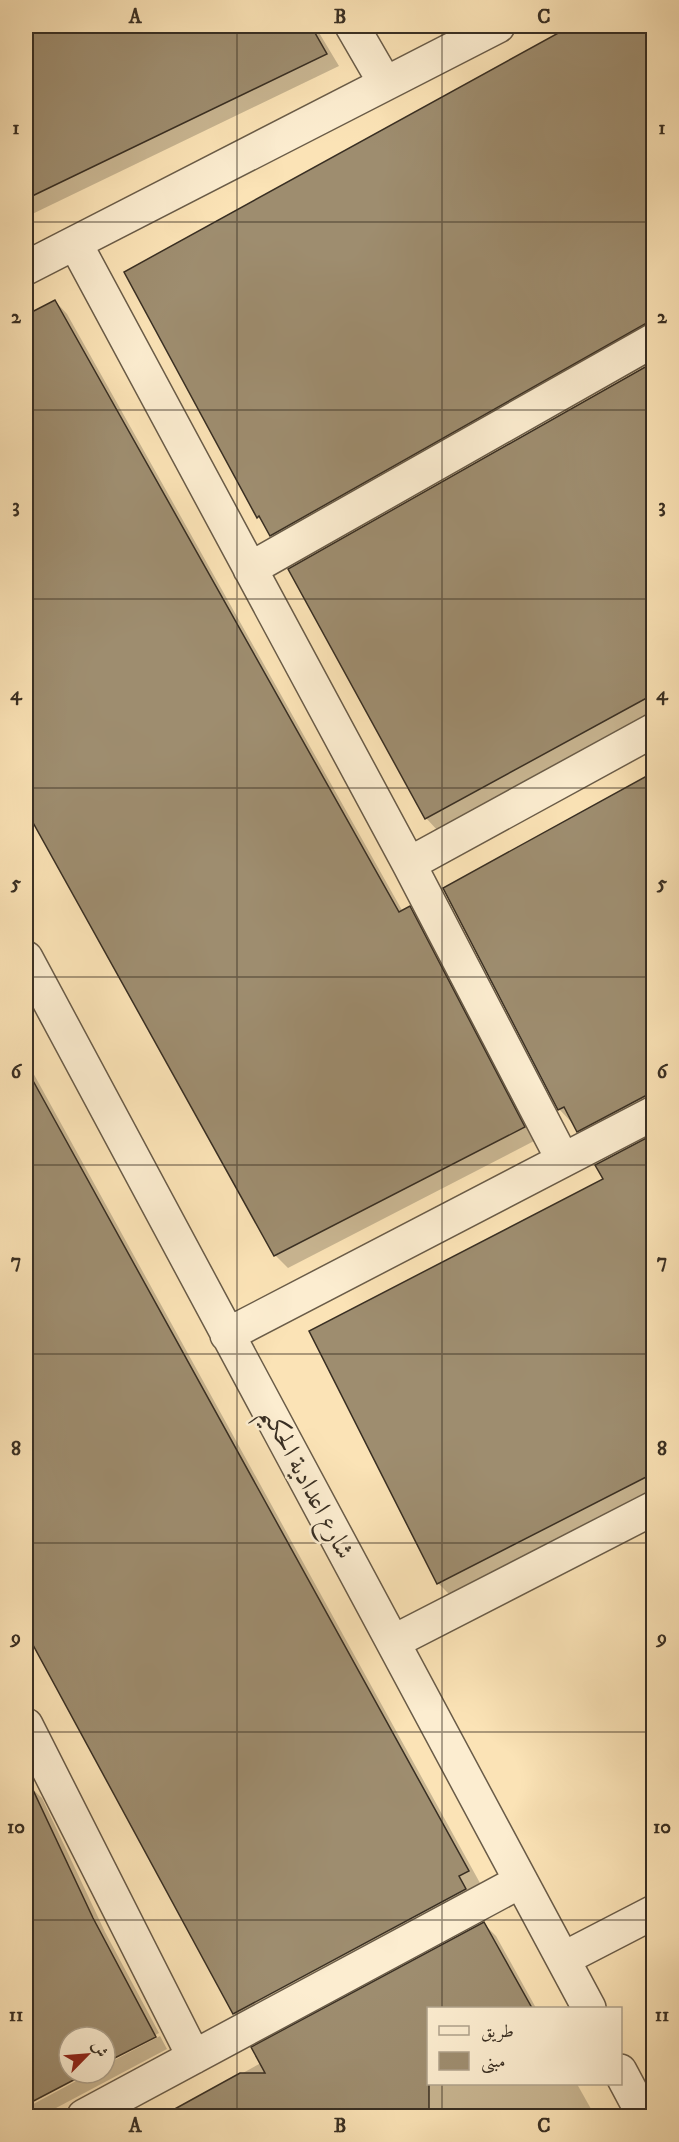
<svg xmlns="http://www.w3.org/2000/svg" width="679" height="2142" font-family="'IM FELL DW Pica',Amiri,serif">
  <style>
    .shadow { fill: #0003 }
    .building { fill: #9e8d6f; stroke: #392f23; stroke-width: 1.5 }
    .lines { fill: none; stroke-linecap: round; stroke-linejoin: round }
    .minor-casing { stroke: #6a5c48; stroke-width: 36 }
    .minor { stroke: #fcedd0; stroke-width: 33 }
    .grid { fill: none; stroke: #392f23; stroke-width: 1.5; stroke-opacity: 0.55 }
    .labels { text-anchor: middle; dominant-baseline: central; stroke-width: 5; stroke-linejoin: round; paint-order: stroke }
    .street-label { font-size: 26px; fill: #392f23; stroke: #fcedd0 }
    .neatline { fill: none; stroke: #392f23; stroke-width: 2 }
    .grid-label { font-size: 20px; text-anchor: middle; font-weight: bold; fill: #392f23 }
  </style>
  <rect width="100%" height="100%" fill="#fbe3b6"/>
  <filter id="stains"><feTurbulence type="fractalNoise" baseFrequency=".00333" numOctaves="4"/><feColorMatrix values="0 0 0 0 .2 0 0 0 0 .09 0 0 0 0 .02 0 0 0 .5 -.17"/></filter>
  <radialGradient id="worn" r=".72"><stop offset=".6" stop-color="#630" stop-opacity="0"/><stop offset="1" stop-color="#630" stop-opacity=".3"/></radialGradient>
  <path class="shadow" d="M 26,26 L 315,26 L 339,66 L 26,217 Z
    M 575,26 L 654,26 L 654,338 L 284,548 L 271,535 L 264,523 L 258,517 L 126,273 Z
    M 55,301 L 67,314 L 403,912 L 410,908 L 422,921 L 536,1140 L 288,1268 L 275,1255 L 26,806 L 26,316 Z
    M 654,364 L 654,713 L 438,831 L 426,818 Z
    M 654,774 L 654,1111 L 591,1143 L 559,1109 Z
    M 26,1060 L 480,1883 L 470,1889 L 478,1902 L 247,2026 L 234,2014 L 26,1629 L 26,1435 L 35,1430 L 26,1411 Z
    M 654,1136 L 654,1492 L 451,1596 L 438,1583 L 311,1332 L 605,1179 Z
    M 29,1786 L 42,1798 L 105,1932 L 159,2033 L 105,2062 L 105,2037 L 69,2037 L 69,2073 L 84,2073 L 26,2104 L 26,1788 Z
    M 484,1924 L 496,1936 L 536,2008 L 428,2008 L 428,2084 L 577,2084 L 595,2116 L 165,2116 L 261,2063 Z
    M 160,2036 L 167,2049 L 41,2116 L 26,2116 L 26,2108 L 91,2073 L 105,2073 L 105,2065 Z"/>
  <path class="building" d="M 26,26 L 311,26 L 327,54 L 26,199 Z
    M 571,26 L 654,26 L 654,321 L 645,324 L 270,536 L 259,516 L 257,518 L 124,272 Z
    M 55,300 L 399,912 L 410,906 L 525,1127 L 274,1256 L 26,810 L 26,315 Z
    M 654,362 L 654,694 L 425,819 L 288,569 Z
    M 654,772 L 654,1094 L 645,1096 L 577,1132 L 564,1107 L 558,1110 L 443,888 Z
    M 26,1068 L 469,1871 L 459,1876 L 466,1889 L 233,2014 L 26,1632 Z
    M 654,1134 L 654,1473 L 437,1584 L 309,1331 L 603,1179 L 595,1165 Z
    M 26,1775 L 93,1918 L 156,2037 L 105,2063 L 105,2037 L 69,2037 L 69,2073 L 87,2073 L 26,2105 Z
    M 484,1922 L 532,2008 L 429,2008 L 429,2116 L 162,2116 L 240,2073 L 265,2073 L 251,2047 Z"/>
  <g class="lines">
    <g class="minor-casing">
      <path id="minor" d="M 352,26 L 385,83
        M 75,243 L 409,864 L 563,1160
        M 26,268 L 498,26
        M 250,569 L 654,340
        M 409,864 L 654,730
        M 26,958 L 589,2008
        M 227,1335 L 654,1113
        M 393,1642 L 654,1508
        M 26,1725 L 194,2057
        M 563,1959 L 654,1912
        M 620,2071 L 644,2116
        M 84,2116 L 521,1881"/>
    </g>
    <use href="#minor" class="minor"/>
  </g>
  <path class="grid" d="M 237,26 L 237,2116M 442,26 L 442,2008M 26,222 L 654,222M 26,410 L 654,410M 26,599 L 654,599M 26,788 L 654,788M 26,977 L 654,977M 26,1165 L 654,1165M 26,1354 L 654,1354M 26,1543 L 654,1543M 26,1732 L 654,1732M 26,1920 L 654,1920M 442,2084 L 442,2116"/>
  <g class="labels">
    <g class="street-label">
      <text transform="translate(307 1483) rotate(62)">شارع اعدادية الحكيم</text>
    </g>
  </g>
  <rect width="679" height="2142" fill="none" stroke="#fbe3b6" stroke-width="66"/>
  <rect x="427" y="2007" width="195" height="78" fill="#fcedd0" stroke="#aea18b" stroke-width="1.5"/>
  <rect x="439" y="2026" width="30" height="9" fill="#fcedd0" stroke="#aea18b" stroke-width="1.5"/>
  <text x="481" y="2037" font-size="18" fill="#392f23">طريق</text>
  <rect x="439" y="2052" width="30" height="18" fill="#9e8d6f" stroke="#aea18b" stroke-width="1.5"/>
  <text x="481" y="2067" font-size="18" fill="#392f23">مبنى</text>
  <g transform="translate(87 2055) rotate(65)"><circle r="28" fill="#fcedd0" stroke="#aea18b" stroke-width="1.5"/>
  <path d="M0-4.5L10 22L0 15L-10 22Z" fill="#8f2418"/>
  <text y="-9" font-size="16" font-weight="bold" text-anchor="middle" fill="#392f23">ش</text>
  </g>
  <rect x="33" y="33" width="613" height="2076" class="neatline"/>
  <g class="grid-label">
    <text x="135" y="23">A</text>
    <text x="340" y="23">B</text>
    <text x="544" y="23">C</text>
    <text x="16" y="134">1</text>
    <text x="662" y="134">1</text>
    <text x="16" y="323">2</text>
    <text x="662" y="323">2</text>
    <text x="16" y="512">3</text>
    <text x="662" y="512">3</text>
    <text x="16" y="700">4</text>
    <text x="662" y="700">4</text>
    <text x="16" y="889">5</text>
    <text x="662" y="889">5</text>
    <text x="16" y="1078">6</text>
    <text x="662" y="1078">6</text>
    <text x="16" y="1267">7</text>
    <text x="662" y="1267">7</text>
    <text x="16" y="1455">8</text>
    <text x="662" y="1455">8</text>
    <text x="16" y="1644">9</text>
    <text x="662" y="1644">9</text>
    <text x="16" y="1833">10</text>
    <text x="662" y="1833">10</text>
    <text x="16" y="2021">11</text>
    <text x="662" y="2021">11</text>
    <text x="135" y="2132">A</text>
    <text x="340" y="2132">B</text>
    <text x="544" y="2132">C</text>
  </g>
  <rect width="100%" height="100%" filter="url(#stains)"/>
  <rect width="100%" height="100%" fill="url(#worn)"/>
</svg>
